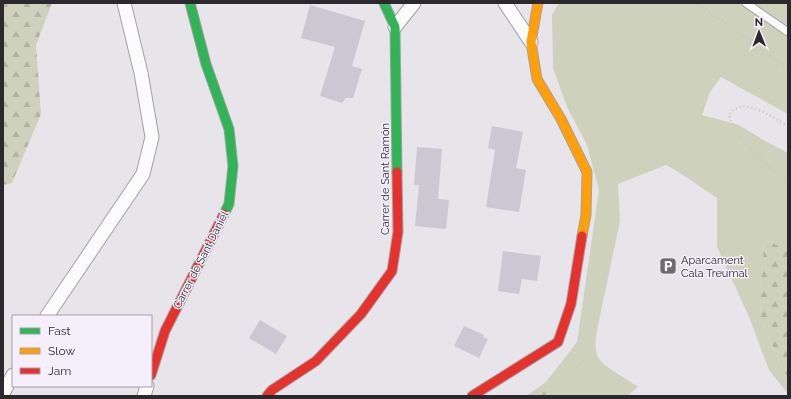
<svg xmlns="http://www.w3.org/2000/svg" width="791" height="399" font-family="Raleway,sans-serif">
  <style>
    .grass { fill: #ced2bc }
    .forest { fill: url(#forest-firs) }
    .building { fill: #cdc7d3 }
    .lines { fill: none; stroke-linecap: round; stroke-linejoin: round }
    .lane-casing { stroke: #a3a1a6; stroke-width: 9 }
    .street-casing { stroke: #a3a1a6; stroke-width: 15 }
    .fast-casing { stroke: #a3a1a6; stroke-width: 11 }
    .slow-casing { stroke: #a3a1a6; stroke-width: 11 }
    .jam-casing { stroke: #a3a1a6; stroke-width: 11 }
    .path { stroke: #c6c5c8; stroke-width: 2.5; stroke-dasharray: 1 3; stroke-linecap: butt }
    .lane { stroke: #fbfbfc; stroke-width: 7 }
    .street { stroke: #fbfbfc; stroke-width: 13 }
    .fast { stroke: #30b455; stroke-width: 9 }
    .slow { stroke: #ff9f0a; stroke-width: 9 }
    .jam { stroke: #e5322d; stroke-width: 9 }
    .labels { text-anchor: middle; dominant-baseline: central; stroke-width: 3; stroke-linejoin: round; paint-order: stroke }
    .street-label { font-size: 11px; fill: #2b292e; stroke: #f4effb }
    .poi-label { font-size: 11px; fill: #2b292e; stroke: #f4effb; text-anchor: start }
  </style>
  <defs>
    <pattern id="forest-firs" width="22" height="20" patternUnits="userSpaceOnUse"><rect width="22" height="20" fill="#ced2bc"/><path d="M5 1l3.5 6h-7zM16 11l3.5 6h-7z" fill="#b1b4a2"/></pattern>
  </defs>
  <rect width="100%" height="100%" fill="#e7e5ea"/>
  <path class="grass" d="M 559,3 L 788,3 L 788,114 L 721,77 L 710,92 L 702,115 L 739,125 L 767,142 L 788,153 L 788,250 L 764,239 L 760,317 L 783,370 L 788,377 L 788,394 L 769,370 L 749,317 L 717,247 L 717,198 L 677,171 L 666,165 L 618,184 L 620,221 L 597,330 C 596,339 594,349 598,357 C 603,367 629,380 638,387 L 627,396 L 549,396 L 546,382 L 577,342 L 599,190 L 587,145 L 567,107 L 553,68 L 552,15 Z"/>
  <path class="forest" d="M 3,3 L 52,3 L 36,45 L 41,114 L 12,183 L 3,185 Z
    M 764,239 L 788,250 L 788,377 L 783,370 L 760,317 Z
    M 546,382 L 549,396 L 526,396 Z"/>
  <path class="building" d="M 310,5 L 365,21 L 352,66 L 362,69 L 353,98 L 346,98 L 342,103 L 320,96 L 335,47 L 301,38 Z
    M 492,126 L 523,132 L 516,168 L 526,170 L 519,212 L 486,207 L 495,150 L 488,148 Z
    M 417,147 L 442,149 L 438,199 L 449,200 L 446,229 L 415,226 L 419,185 L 414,185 Z
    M 503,251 L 541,256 L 537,281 L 522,279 L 519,294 L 498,291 Z
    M 260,320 L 287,336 L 276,354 L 249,338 Z
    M 464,326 L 484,335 L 483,337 L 488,339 L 479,358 L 454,346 Z"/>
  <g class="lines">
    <g class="lane-casing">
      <path id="lane" d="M 746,3 L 788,32"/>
    </g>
    <g class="street-casing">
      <path id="street" d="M 505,3 L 531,42
        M 395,27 L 414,3
        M 47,316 L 143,174 L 152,137 L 141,73 L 124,3
        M 3,393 L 13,375
        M 144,396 L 147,386"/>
    </g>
    <g class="fast-casing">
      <path id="fast" d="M 190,3 L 206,64 L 229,129 L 233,166 L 229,204 L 224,214
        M 384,3 L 395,27 L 397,172"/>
    </g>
    <g class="slow-casing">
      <path id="slow" d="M 538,3 L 531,42 L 537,79 L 561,119 L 587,172 L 586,215 L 582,236"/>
    </g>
    <g class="jam-casing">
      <path id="jam" d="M 151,375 L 165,331 L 224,214
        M 267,396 L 272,390 L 316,361 L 361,314 L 392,271 L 398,232 L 397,172
        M 472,396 L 558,342 L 571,304 L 582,236"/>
    </g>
    <path class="path" d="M 695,3 L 723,21 L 788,69
      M 788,126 C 773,118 742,94 729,115 C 731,122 733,128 738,134 C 745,145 777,174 788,181
      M 574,350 L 584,359 L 580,366"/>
    <use href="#lane" class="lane"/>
    <use href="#street" class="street"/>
    <use href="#fast" class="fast"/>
    <use href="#slow" class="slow"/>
    <use href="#jam" class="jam"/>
  </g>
  <defs>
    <g id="parking-square" transform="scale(0.9)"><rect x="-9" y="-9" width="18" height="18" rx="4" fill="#6d6b70" stroke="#f4effb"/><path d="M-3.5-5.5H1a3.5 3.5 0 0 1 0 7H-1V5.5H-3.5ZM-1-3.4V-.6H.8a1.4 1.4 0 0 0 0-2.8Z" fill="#fff"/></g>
  </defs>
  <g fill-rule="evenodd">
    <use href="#parking-square" x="668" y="266"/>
  </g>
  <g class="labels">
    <g class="street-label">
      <text transform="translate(385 179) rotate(-90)">Carrer de Sant Ramón</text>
      <text transform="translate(201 260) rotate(-63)">Carrer de Sant Daniel</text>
    </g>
    <g class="poi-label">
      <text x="681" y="260">Aparcament<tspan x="681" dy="13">Cala Treumal</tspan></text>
    </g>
  </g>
  <rect width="791" height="399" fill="none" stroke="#2b292e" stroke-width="8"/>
  <rect x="12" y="315" width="140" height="72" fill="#f4effb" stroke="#a4a0a9"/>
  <rect x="20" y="328" width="20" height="6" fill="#30b455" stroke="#a4a0a9"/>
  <text x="48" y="335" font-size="12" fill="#2b292e">Fast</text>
  <rect x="20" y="348" width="20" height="6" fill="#ff9f0a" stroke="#a4a0a9"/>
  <text x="48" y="355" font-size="12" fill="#2b292e">Slow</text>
  <rect x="20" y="368" width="20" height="6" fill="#e5322d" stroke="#a4a0a9"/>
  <text x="48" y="375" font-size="12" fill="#2b292e">Jam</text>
  <g transform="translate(759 32) rotate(359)" stroke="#f4effb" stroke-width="3" paint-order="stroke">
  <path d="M0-3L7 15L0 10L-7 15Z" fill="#2b292e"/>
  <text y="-6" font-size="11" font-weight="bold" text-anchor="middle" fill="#2b292e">N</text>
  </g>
</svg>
